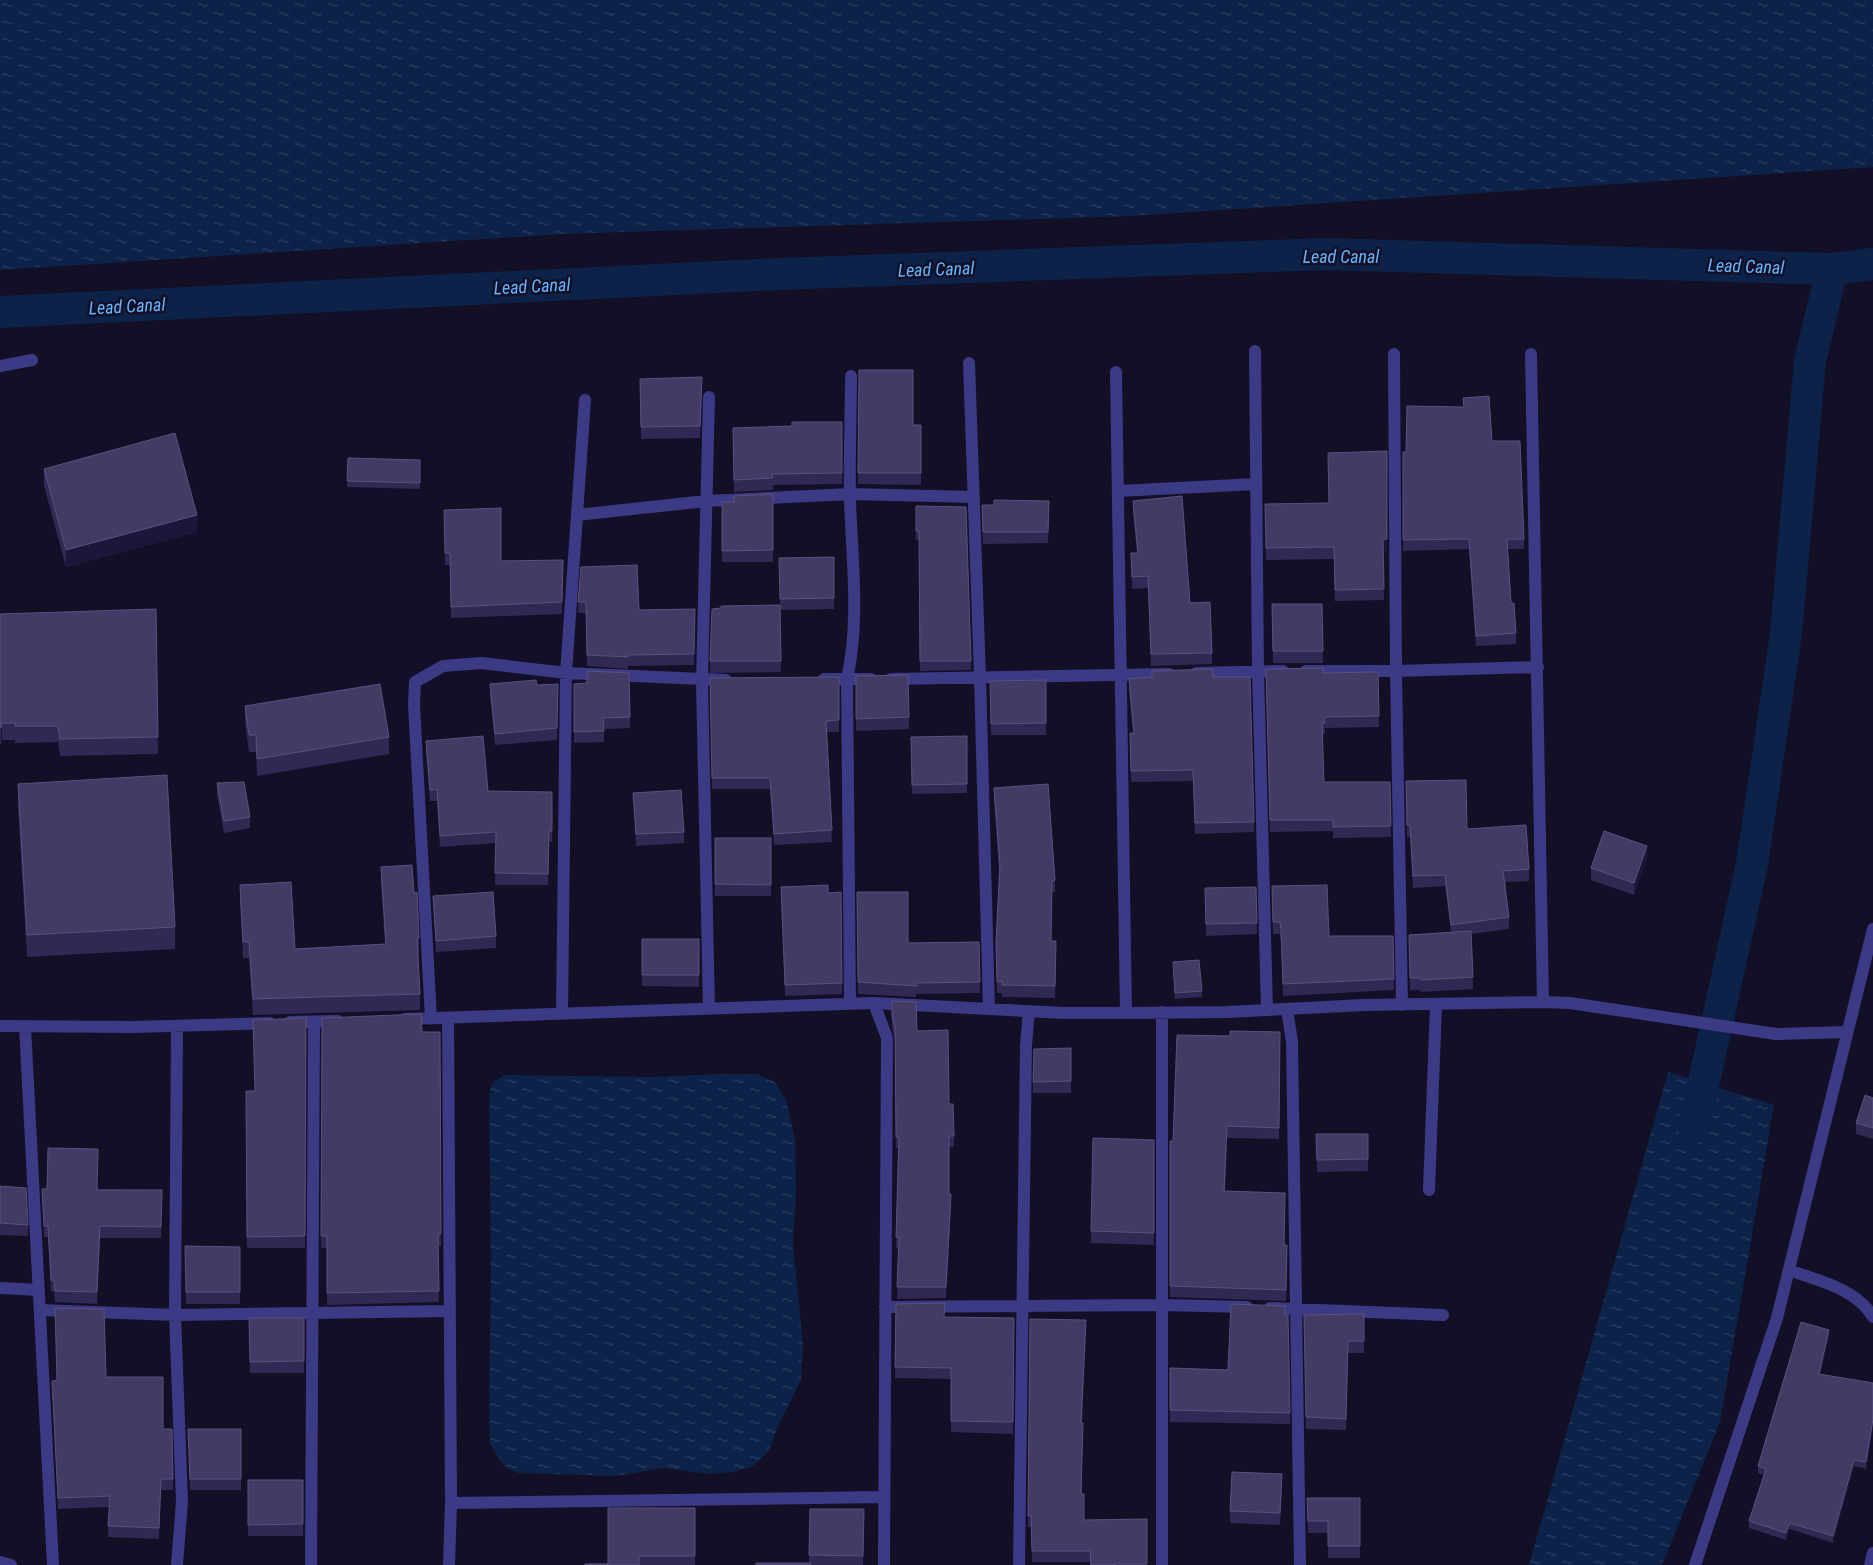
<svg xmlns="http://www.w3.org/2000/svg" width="1873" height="1565" font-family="'Roboto Condensed',sans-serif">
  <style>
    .water { fill: url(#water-ripples) }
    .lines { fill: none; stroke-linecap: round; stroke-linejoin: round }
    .canal { stroke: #0c2248; stroke-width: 32 }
    .minor { stroke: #3d3a85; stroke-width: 12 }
    .wall { fill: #312854 }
    .shaded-wall { fill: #1d163a }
    .building { fill: #433a66; stroke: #5a527e }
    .labels { text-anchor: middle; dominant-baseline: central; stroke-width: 5; stroke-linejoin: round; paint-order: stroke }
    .water-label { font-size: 18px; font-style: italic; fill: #62b6ff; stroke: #130f26 }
  </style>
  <defs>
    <pattern id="water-ripples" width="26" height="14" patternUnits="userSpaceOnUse" patternTransform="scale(1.25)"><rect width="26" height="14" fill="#0c2248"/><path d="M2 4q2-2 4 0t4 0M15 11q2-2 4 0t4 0" fill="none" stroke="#2f4163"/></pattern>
  </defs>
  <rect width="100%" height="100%" fill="#130f26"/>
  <path class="water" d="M 0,0 L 1873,0 L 1873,167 L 1131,216 L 562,234 L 0,270 Z
    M 1668,1072 L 1774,1105 L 1720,1422 L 1662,1565 L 1529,1565 Z
    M 720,1074 L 757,1074 L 776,1083 L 786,1100 L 795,1139 L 796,1194 L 793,1242 L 803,1346 L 801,1380 L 777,1428 L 769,1451 L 753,1466 L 734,1472 L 708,1474 L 663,1468 L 616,1476 L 518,1473 L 506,1468 L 498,1458 L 490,1443 L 489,1417 L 491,1274 L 489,1094 L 493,1082 L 504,1075 L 649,1077 Z"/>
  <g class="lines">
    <path class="canal" d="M 0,312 L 779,274 L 1326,254 L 1832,269 L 1873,264
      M 1694,1127 L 1752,864 L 1786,634 L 1810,361 L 1832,269"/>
    <path class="minor" d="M 1255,351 L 1258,671 L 1267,1010
      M 1394,354 L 1396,671 L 1402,1005
      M 1531,354 L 1543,1002
      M 969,363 L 980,678 L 989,1009
      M 0,366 L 32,360
      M 1116,372 L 1126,1013
      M 1118,491 L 1256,484
      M 577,515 L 706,501 L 850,494 L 974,497
      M 1306,671 L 1396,671 L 1538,667
      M 1196,673 L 1283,671
      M 824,679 L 871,679
      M 891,679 L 1169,674
      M 874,1003 L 887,1038 L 884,1565
      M 850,1004 L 847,679 C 860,621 852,560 850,501 C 849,459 851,417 851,376
      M 709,1009 L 702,681 L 709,397
      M 1287,1009 L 1292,1042 L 1300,1565
      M 562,1014 L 566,673 L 585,400
      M 448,1018 L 451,1503 L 449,1565
      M 405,1019 L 874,1003 L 1065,1013 L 1126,1013 L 1227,1012 L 1364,1005 L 1543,1002 L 1570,1003 L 1776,1034 L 1847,1032
      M 431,1019 L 414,705 L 415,682 L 443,666 L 481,663 L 566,673 L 726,680
      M 290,1022 L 338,1021
      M 0,1026 L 134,1027 L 270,1023
      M 25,1026 L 53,1565
      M 177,1026 L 175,1315 L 182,1502 L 177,1565
      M 1429,1190 L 1436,1005
      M 1789,1270 C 1818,1281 1856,1288 1873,1317
      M 0,1288 L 39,1290
      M 885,1307 L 1162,1305 L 1247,1307
      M 1270,1308 L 1443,1315
      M 40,1310 L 175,1315 L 450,1311
      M 451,1503 L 884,1497
      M 0,1562 L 11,1565
      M 311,1565 L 314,1022
      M 1019,1565 L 1026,1045 L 1029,1011
      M 1162,1565 L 1162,1012
      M 1695,1565 L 1777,1318 L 1873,929
      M 1870,1565 L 1873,1553"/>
  </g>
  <path class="wall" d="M 859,370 L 913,425 L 921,425 L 921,485 L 858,484 Z
    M 640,379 L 702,389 L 700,438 L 641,439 Z
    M 1463,398 L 1492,441 L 1524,539 L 1524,549 L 1508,549 L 1511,603 L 1516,633 L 1516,644 L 1476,646 L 1469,549 L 1403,551 L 1403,452 L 1406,452 L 1463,407 Z
    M 842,422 L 842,484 L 773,485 L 773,490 L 734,492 L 733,428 L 792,426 Z
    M 348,458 L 420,460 L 420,489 L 347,487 Z
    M 44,469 L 197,532 L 66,567 L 44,486 Z
    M 773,494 L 773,562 L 722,562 L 722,502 L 734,502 Z
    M 1049,501 L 1048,543 L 983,544 L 982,505 L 994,505 Z
    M 1133,501 L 1190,603 L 1212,653 L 1212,664 L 1151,666 L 1148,588 L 1132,589 L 1131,553 L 1137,553 L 1133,512 Z
    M 1265,504 L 1387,551 L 1383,552 L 1384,600 L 1335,601 L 1334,559 L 1266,560 Z
    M 916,506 L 971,661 L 971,670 L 920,671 L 919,540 L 916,540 Z
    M 444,510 L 501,561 L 563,560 L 562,614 L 451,618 L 450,565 L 445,565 Z
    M 834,557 L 834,609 L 780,610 L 781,672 L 710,673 L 712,609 L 780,605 L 779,558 Z
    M 581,567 L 639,610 L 695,609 L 694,665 L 628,666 L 628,669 L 587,666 L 586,616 L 585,613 L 578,613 Z
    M 1272,604 L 1322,604 L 1323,663 L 1273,663 Z
    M 156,609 L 158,754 L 60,756 L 58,742 L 15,743 L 15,740 L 2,740 L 1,744 L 0,744 L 0,614 Z
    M 1378,672 L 1379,727 L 1325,728 L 1325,734 L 1322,735 L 1324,782 L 1390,782 L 1391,837 L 1333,838 L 1333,831 L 1270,832 L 1266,680 L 1323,673 Z
    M 839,677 L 839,732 L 827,732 L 832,842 L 774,845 L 770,789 L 712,789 L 710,678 Z
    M 1213,677 L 1254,822 L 1254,832 L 1195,834 L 1193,781 L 1131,782 L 1130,733 L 1133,733 L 1129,690 L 1129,679 Z
    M 1046,680 L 1046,735 L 991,735 L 990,681 Z
    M 490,684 L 537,685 L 558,684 L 557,740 L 495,745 L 490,696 Z
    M 574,684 L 630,717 L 630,728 L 604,729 L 604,742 L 574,743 Z
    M 245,706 L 389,737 L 389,754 L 257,776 L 256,752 L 249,752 L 245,723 Z
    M 909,717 L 909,729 L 856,731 L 856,719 Z
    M 967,736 L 967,793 L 912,794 L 911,737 Z
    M 426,741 L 488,791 L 552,792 L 552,842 L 549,842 L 548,885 L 495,885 L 496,843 L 440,847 L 437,801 L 430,801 L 426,753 Z
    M 1406,781 L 1467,829 L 1529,869 L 1529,881 L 1505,882 L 1509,917 L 1509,929 L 1471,934 L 1473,989 L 1421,992 L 1420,990 L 1410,990 L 1409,935 L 1451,932 L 1445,886 L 1413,888 L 1410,837 L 1407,837 Z
    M 217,783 L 250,817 L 250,828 L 224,833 L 217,795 Z
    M 18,784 L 175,927 L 175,949 L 27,957 L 18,806 Z
    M 994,788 L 1055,880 L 1055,892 L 1052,892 L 1051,941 L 1056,952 L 1055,998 L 1002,997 L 1002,993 L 997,993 L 996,942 L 999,872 L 994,799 Z
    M 633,793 L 684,832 L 684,843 L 636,846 Z
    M 715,838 L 771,838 L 771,896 L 715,896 Z
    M 1647,857 L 1634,895 L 1591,880 L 1591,868 Z
    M 381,867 L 414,893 L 419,938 L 419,954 L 418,954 L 420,994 L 420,1010 L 253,1015 L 249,958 L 243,958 L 240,900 L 240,885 L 295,949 L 385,944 L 381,882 Z
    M 1272,886 L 1329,936 L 1393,936 L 1394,990 L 1283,996 L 1281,941 L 1280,934 L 1273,934 Z
    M 781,887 L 828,893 L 841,892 L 842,994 L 785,996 Z
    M 1256,887 L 1257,934 L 1206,936 L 1205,888 Z
    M 857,892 L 908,943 L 979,942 L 980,993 L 916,994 L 916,997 L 858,994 Z
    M 433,896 L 496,936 L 496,948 L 436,952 Z
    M 642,939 L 699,939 L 699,987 L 642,986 Z
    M 1173,968 L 1202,991 L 1202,997 L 1175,999 Z
    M 892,1001 L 917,1031 L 949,1104 L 954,1136 L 954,1147 L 949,1147 L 949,1194 L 951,1206 L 946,1298 L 897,1299 L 899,1248 L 896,1248 L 898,1148 L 896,1148 L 895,1038 L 892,1028 Z
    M 306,1018 L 305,1248 L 247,1248 L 246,1091 L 254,1091 Z
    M 322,1018 L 422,1032 L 440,1032 L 441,1246 L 438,1246 L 439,1302 L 327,1305 L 327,1248 L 321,1248 Z
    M 1280,1032 L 1279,1139 L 1227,1138 L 1225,1191 L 1284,1245 L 1287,1256 L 1286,1301 L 1170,1297 L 1170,1141 L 1173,1141 L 1230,1036 Z
    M 1071,1048 L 1071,1093 L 1033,1093 L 1033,1082 Z
    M 1873,1098 L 1873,1139 L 1856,1134 L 1856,1123 Z
    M 1316,1134 L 1368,1134 L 1368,1171 L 1317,1172 Z
    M 1154,1140 L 1154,1245 L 1091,1243 L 1091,1231 Z
    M 0,1186 L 28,1225 L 28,1236 L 0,1235 Z
    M 42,1189 L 162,1190 L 161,1238 L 100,1238 L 97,1304 L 55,1302 L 54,1291 L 51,1292 L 48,1237 L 44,1237 Z
    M 185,1246 L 240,1247 L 240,1304 L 186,1304 Z
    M 896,1304 L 945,1317 L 1014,1318 L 1013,1434 L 951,1432 L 951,1379 L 895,1378 Z
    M 1364,1314 L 1364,1353 L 1348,1353 L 1346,1430 L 1306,1429 L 1304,1315 Z
    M 1285,1315 L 1288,1315 L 1290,1424 L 1170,1422 L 1170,1368 L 1228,1370 Z
    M 249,1318 L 304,1318 L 304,1373 L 250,1373 Z
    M 1030,1319 L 1086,1331 L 1082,1423 L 1082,1494 L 1084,1520 L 1147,1519 L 1147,1565 L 1090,1565 L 1090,1562 L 1032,1562 L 1031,1527 L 1028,1527 Z
    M 1829,1337 L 1820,1374 L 1873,1383 L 1873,1426 L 1866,1469 L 1854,1466 L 1833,1543 L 1790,1529 L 1786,1540 L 1749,1528 L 1749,1521 L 1764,1475 L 1758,1473 L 1758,1466 Z
    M 106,1377 L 163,1429 L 173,1479 L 173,1490 L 161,1490 L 159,1539 L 108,1537 L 109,1507 L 58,1509 L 52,1381 Z
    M 188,1429 L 241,1429 L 241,1490 L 190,1490 Z
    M 248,1480 L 303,1480 L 303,1536 L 248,1536 Z
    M 1282,1485 L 1280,1525 L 1230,1523 L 1230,1511 Z
    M 1307,1498 L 1360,1498 L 1360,1558 L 1328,1558 L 1328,1533 L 1308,1533 Z
    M 695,1508 L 695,1565 L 585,1565 L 608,1564 Z
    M 810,1509 L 864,1509 L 863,1565 L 756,1565 L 809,1563 Z"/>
  <path class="shaded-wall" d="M 197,515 L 197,532 L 66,567 L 66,550 Z
    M 1387,539 L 1387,551 L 1383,552 L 1383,540 Z
    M 2,723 L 2,740 L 1,744 L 1,728 Z
    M 1647,846 L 1647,857 L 1634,895 L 1634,883 Z
    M 951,1194 L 951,1206 L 946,1298 L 946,1287 Z
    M 100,1226 L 100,1238 L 97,1304 L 97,1292 Z
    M 1086,1320 L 1086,1331 L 1081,1434 L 1081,1423 Z
    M 1829,1330 L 1829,1337 L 1819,1381 L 1819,1374 Z
    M 1873,1419 L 1873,1426 L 1866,1469 L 1866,1462 Z
    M 1854,1460 L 1854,1466 L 1833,1543 L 1833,1536 Z
    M 1790,1523 L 1790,1529 L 1786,1540 L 1786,1533 Z"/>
  <path class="building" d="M 859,370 L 913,370 L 913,425 L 921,425 L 921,473 L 858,473 Z
    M 702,377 L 700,426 L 641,427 L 640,379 Z
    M 1489,396 L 1492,441 L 1520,441 L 1524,539 L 1507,539 L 1511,603 L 1514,603 L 1516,633 L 1476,636 L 1469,539 L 1403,540 L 1403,452 L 1406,452 L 1407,406 L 1464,407 L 1463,398 Z
    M 792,422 L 842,422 L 842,473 L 772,474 L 773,478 L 734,480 L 733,428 L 792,426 Z
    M 175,433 L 197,515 L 66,550 L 44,469 Z
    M 1387,451 L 1387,539 L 1383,540 L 1384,589 L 1335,590 L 1334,547 L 1266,548 L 1265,504 L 1329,503 L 1328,453 Z
    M 348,458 L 420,460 L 420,483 L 347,481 Z
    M 773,494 L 773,550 L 722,551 L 722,502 L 734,502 L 734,496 Z
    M 1182,496 L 1190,603 L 1210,602 L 1212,653 L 1151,654 L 1148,576 L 1132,577 L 1131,553 L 1138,553 L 1133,501 Z
    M 994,500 L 1049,501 L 1048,532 L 983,532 L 982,505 L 994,505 Z
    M 916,506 L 966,507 L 971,661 L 920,661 L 919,531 L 916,531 Z
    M 501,508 L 501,561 L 563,560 L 562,602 L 451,607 L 450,553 L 445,553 L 444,510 Z
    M 834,557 L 834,598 L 780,599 L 779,558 Z
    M 637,565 L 639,610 L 695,609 L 694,654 L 628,655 L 628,657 L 587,655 L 586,604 L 585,602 L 578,602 L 581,567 Z
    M 1272,604 L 1322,604 L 1323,651 L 1273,651 Z
    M 780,605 L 781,661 L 710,661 L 712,609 L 721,608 L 721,606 Z
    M 156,609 L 158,737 L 60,739 L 58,726 L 15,726 L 15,723 L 2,723 L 1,728 L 0,728 L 0,614 Z
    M 1323,668 L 1323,673 L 1378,672 L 1379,716 L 1324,717 L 1325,723 L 1322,723 L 1324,782 L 1390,782 L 1391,826 L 1333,827 L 1333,820 L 1270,820 L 1266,669 Z
    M 1213,669 L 1213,677 L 1250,677 L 1254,822 L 1195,823 L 1193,770 L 1131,771 L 1130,733 L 1134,733 L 1129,679 L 1152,677 L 1152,671 Z
    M 587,671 L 629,673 L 630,717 L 603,718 L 604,731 L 574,732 L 574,684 L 587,683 Z
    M 908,675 L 909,717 L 856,719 L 856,676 Z
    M 839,677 L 839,720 L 826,721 L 832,830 L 774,834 L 770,778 L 712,778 L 710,678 Z
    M 536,680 L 537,685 L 558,684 L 557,728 L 495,734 L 490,684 Z
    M 1046,680 L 1046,723 L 991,724 L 990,681 Z
    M 380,684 L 389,737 L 257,759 L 256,735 L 249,735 L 245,706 Z
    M 483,736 L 488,791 L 552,792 L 552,831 L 549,831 L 548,874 L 495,873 L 496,832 L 440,836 L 437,789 L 430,790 L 426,741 Z
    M 967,736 L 967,784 L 912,785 L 911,737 Z
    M 167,775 L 175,927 L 27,935 L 18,784 Z
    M 1466,780 L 1467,829 L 1526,825 L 1529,869 L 1503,871 L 1509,917 L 1451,925 L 1445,875 L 1413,876 L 1410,825 L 1407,825 L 1406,781 Z
    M 244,782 L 250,817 L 224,821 L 217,783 Z
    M 1048,784 L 1055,880 L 1052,881 L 1051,941 L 1056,941 L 1055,986 L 1002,985 L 1002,981 L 997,982 L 996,942 L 1000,865 L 994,788 Z
    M 681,790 L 684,832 L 636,834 L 633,793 Z
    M 1604,831 L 1647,846 L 1634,883 L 1591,868 Z
    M 715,838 L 771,838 L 771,885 L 715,884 Z
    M 412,865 L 414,893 L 417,892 L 419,938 L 417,938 L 420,994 L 253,999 L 249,942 L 243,942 L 240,885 L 291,882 L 295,949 L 386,944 L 381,867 Z
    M 828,885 L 828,893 L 841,892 L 842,983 L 785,985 L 781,887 Z
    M 1327,885 L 1329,936 L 1393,936 L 1394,979 L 1283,984 L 1281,930 L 1280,922 L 1273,922 L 1272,886 Z
    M 1256,887 L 1257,923 L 1206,924 L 1205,888 Z
    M 493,892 L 496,936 L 436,941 L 433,896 Z
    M 857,892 L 908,892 L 908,943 L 979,942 L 980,982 L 916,983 L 916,986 L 858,982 Z
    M 1471,931 L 1473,977 L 1421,980 L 1420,978 L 1410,978 L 1409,935 Z
    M 642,939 L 699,939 L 699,975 L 642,975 Z
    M 1199,960 L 1202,991 L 1175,993 L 1173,962 Z
    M 892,1001 L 916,1002 L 917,1031 L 948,1030 L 949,1104 L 953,1104 L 954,1136 L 949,1136 L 949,1194 L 951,1194 L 946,1287 L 897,1287 L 899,1237 L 896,1237 L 899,1137 L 896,1137 L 895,1027 L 892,1016 Z
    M 421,1014 L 422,1032 L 440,1032 L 441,1234 L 438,1234 L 439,1291 L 327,1293 L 327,1236 L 321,1236 L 322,1018 Z
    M 306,1018 L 305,1236 L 247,1237 L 246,1091 L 255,1091 L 253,1020 Z
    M 1230,1031 L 1280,1032 L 1279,1128 L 1227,1126 L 1224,1191 L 1285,1193 L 1284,1245 L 1287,1245 L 1286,1290 L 1170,1286 L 1170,1141 L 1173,1141 L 1177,1035 L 1230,1036 Z
    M 1071,1048 L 1071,1081 L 1033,1082 L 1034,1049 Z
    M 1865,1095 L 1873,1098 L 1873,1128 L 1856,1123 Z
    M 1316,1134 L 1368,1134 L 1368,1159 L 1317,1160 Z
    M 1093,1138 L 1154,1140 L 1154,1233 L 1091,1231 Z
    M 48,1148 L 98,1149 L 97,1190 L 162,1190 L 161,1227 L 100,1226 L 97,1292 L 55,1291 L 54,1280 L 51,1280 L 48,1226 L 44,1226 L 42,1189 L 47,1189 Z
    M 0,1186 L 26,1188 L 28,1225 L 0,1223 Z
    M 185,1246 L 240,1247 L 240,1292 L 186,1292 Z
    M 945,1303 L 944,1317 L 1014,1318 L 1013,1422 L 951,1421 L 951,1368 L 895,1367 L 896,1304 Z
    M 1231,1304 L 1285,1306 L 1285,1315 L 1288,1315 L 1290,1413 L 1170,1410 L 1170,1368 L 1228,1370 Z
    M 55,1308 L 104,1309 L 106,1377 L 163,1377 L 163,1429 L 172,1429 L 173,1479 L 161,1479 L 159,1528 L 108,1526 L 110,1496 L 58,1498 L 52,1381 L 57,1380 Z
    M 1364,1314 L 1364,1341 L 1348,1341 L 1346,1419 L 1306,1417 L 1304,1315 Z
    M 249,1318 L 304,1318 L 304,1361 L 250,1362 Z
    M 1030,1319 L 1086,1320 L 1081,1423 L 1083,1423 L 1081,1494 L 1084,1494 L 1084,1520 L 1147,1519 L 1147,1564 L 1115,1564 L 1115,1565 L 1091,1565 L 1090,1551 L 1032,1551 L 1031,1516 L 1028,1516 Z
    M 1801,1322 L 1829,1330 L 1819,1374 L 1873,1383 L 1873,1419 L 1866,1462 L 1854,1460 L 1833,1536 L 1790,1523 L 1786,1533 L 1749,1521 L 1766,1469 L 1758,1466 Z
    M 188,1429 L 241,1429 L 241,1479 L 190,1479 Z
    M 1232,1472 L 1282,1474 L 1280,1513 L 1230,1511 Z
    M 248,1480 L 303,1480 L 303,1524 L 248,1525 Z
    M 1307,1498 L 1360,1498 L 1360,1546 L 1328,1546 L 1328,1521 L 1308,1521 Z
    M 608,1508 L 695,1508 L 695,1556 L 639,1556 L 639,1565 L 585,1565 L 585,1564 L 608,1564 Z
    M 810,1509 L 864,1509 L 863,1556 L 809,1555 Z
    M 756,1563 L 811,1563 L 811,1565 L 756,1565 Z"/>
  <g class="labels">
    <g class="water-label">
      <text x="1341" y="256">Lead Canal</text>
      <text transform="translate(1746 266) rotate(2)">Lead Canal</text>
      <text transform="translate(936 269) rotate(-2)">Lead Canal</text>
      <text transform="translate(532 286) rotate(-3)">Lead Canal</text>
      <text transform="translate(127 306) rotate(-3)">Lead Canal</text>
    </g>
  </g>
</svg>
